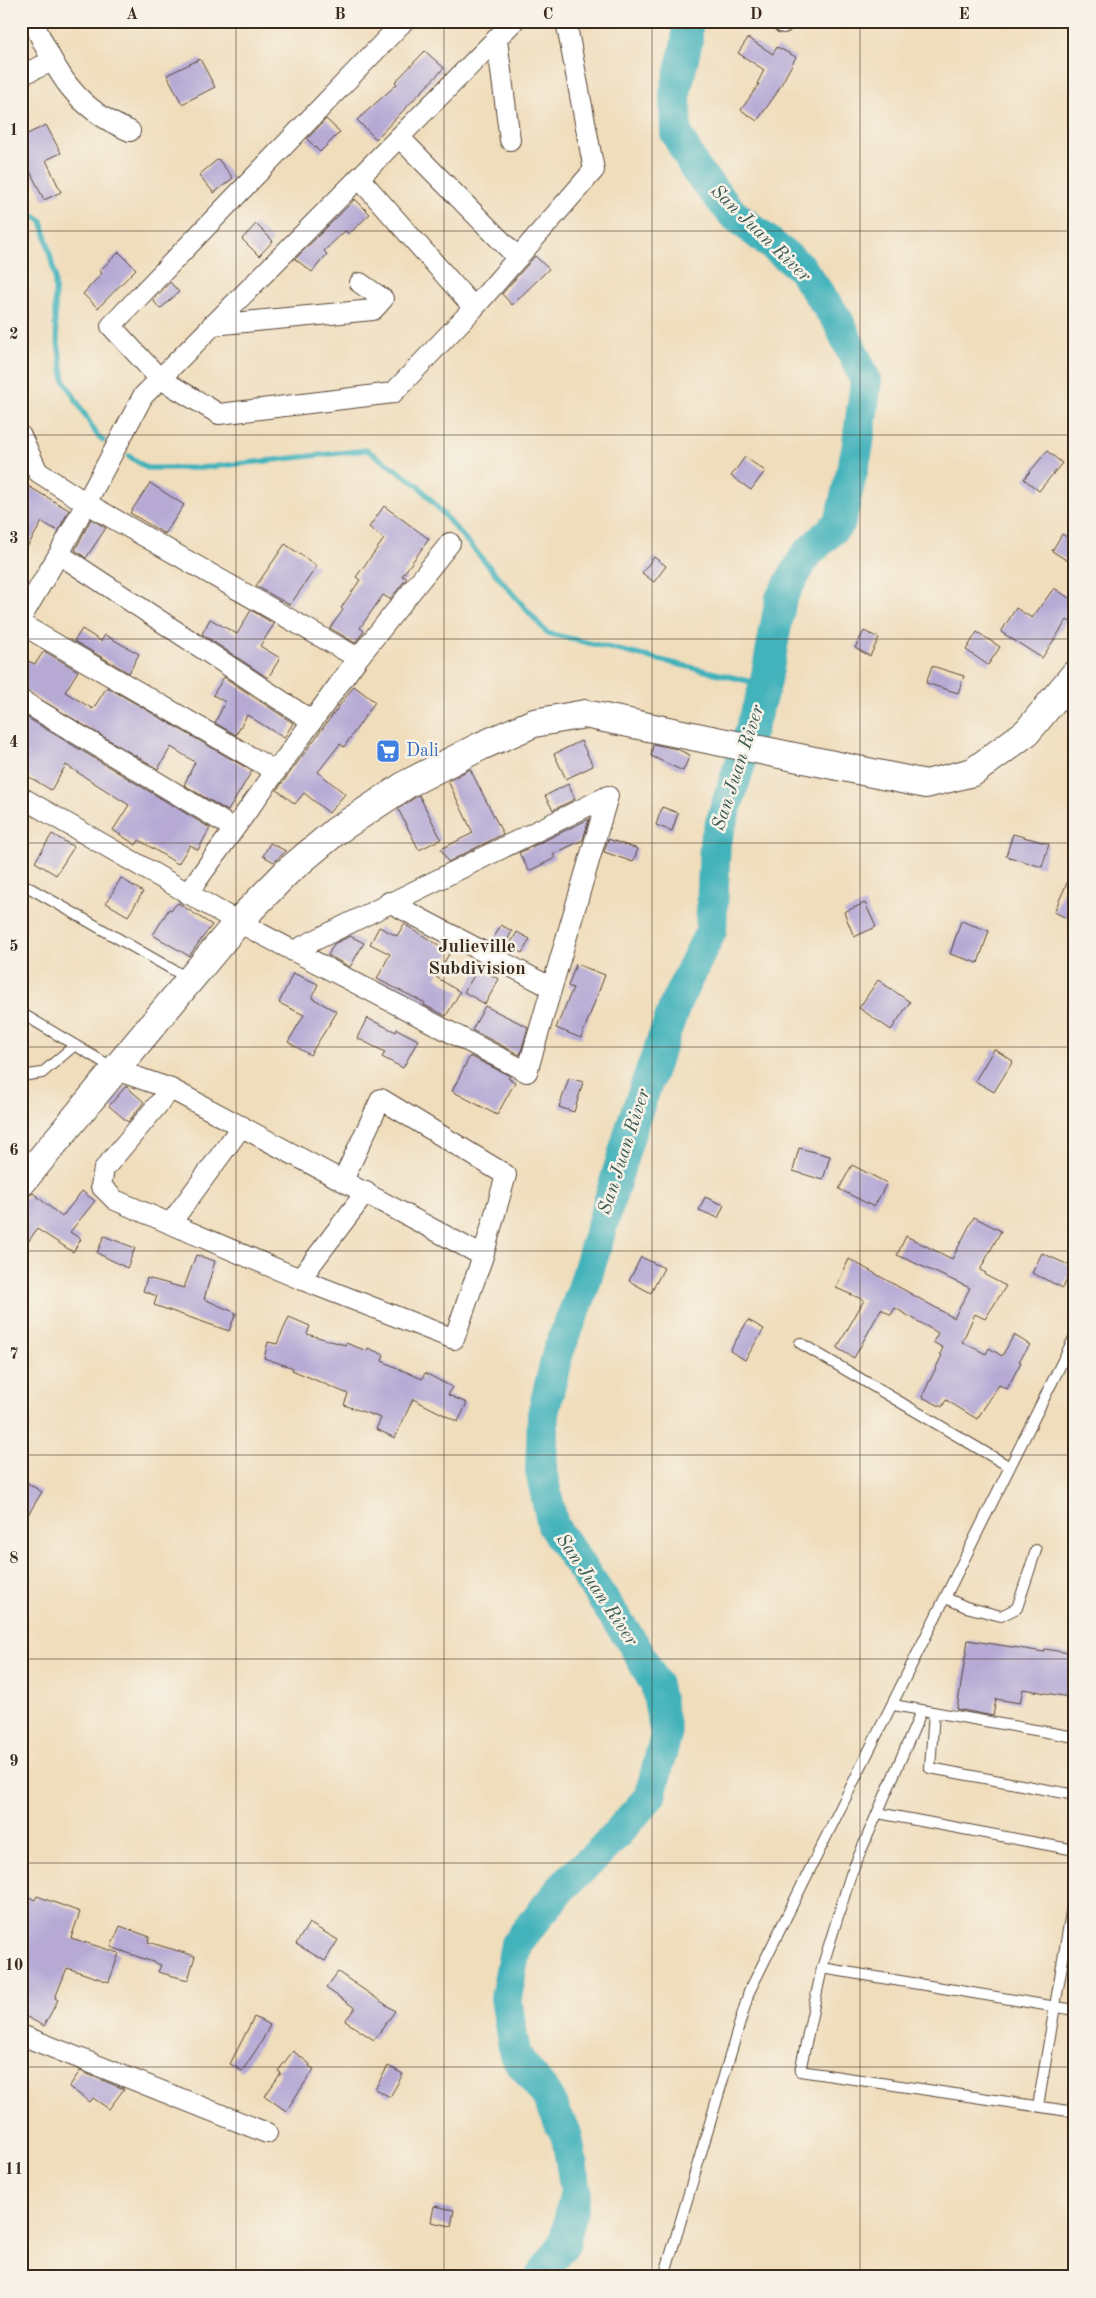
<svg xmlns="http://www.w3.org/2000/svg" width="1096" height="2298" font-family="'Old Standard TT',serif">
<rect width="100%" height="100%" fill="#f7f3e8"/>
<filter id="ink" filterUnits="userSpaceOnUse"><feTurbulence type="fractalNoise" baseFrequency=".02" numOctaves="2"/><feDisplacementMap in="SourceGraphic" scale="10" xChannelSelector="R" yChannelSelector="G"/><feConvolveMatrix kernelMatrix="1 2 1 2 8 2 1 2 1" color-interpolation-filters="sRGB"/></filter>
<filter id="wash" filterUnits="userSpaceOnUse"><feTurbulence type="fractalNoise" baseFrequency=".0096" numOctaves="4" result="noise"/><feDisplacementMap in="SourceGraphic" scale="20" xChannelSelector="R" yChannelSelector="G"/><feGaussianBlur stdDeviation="1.12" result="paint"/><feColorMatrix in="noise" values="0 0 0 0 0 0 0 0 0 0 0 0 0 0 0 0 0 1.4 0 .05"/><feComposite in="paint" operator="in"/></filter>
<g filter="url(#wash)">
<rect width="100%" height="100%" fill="#f0ddbc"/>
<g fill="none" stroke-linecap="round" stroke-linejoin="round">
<path stroke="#42b2bb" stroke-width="5.5" d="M21 208 42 221 55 276V324L64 380 97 435 103 440
M129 456 147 468H200L367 450 418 485 547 633 765 685"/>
<path stroke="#42b2bb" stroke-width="32" d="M540 2277 564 2244 576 2191 567 2137 545 2093 515 2055 506 1998 516 1944 563 1886 606 1846 650 1796 666 1735 656 1685 634 1645 553 1526 541 1471 543 1414 558 1352 582 1292 634 1119 677 1000 711 931 715 842 765 685 781 598 806 555 840 522 857 450 866 381 838 321 800 267 733 214 696 170 676 133 675 93 687 41V21"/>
</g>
<g id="blocks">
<path fill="#b6aad5" d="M748 38 773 54 777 47 796 57 776 94 757 121 741 110 759 84H757L764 70 738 53Z
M425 51 444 68 376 139 357 120 397 84 395 82Z
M200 59 215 87 182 104 167 75Z
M326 119 340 132 320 152 307 139Z
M46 125 61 153 46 160 61 192 44 200 29 169 26 170 21 160V137Z
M218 159 233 178 214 193 199 175Z
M355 199 370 214 349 234 345 231 324 251 327 254 312 272 295 259Z
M256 224 273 241 259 256 242 239Z
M119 252 136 269 98 308 83 294 102 273 99 271Z
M535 256 549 269 512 305 502 294Z
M170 282 179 292 160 309 153 300Z
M1047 451 1062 463 1039 491 1024 479Z
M745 457 765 471 751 490 731 476Z
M21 482 69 510 58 531 42 522 21 557Z
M150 483 184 505 165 534 130 513Z
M384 506 429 539 402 576 407 578 390 599 383 595 360 628 364 631 355 643 330 628 343 610 341 608 360 580 356 577 384 539 369 527Z
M91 519 106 528 86 558 75 550Z
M1062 534 1075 542V549L1068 561 1052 551Z
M285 544 317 566 290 605 256 586Z
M654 557 666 566 654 582 642 573Z
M1054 588 1075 602V625L1067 620 1042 658 1001 632 1016 608 1032 618Z
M251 610 274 624 260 646 280 658 268 678 202 634 210 619 237 634Z
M82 629 101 641 105 635 139 654 129 673 74 641Z
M864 631 879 638 870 656 855 648Z
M977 632 1000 647 988 665 966 650Z
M44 651 78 671 65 692 93 709 107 687 252 771 228 811 184 785 195 762 171 747 158 769 21 688V658L35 664Z
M932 666 964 676 958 693 926 683Z
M224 677 293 723 284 738 247 715 236 735 215 723 225 702 213 695Z
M354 686 375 702 344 747 340 744 318 772 345 794 329 813 304 793 295 804 277 790Z
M21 714 210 828 198 850 190 845 178 864 139 840 136 845 113 830 129 805 66 765 51 790 21 772Z
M581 741 593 766 566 779 554 754Z
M653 744 677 749 690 755 683 771 651 756Z
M470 769 503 834 448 862 441 849 473 833 448 781Z
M568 784 575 799 553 810 545 796Z
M419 795 441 839 419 850 398 809Z
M662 807 678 813 672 831 656 825Z
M589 819 583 840 553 854 555 858 529 871 519 853Z
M52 834 74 847 56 875 35 862Z
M1013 834 1049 844 1042 867 1006 856Z
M608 839 638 849 633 862 604 852Z
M270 843 286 851 274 862 263 856Z
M1075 865V922L1054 912Z
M121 878 143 892 128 916 106 903Z
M178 903 212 925 189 956 153 935 169 909 171 910Z
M865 903 876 927 854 937 844 912Z
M961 921 989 931 978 963 950 954Z
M404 924 450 952 436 977 460 992 446 1016 424 1005 425 1003 377 979 390 954 370 944 379 927 397 936Z
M501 925 512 931 503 949 491 943Z
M517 932 530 939 522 953 509 946Z
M350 936 364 943 350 967 328 955 334 944Z
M481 964 493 970 491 975 499 979 485 1004 464 992Z
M576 964 605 975 581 1038 556 1028 573 988 568 986Z
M293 973 318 984 312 998 337 1012 310 1055 288 1042 304 1015 279 1003Z
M878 980 910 1002 891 1030 859 1008Z
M485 1006 528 1027 520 1055 472 1030Z
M367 1018 396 1032 397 1029 418 1040 403 1068 382 1057 385 1052 357 1038Z
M994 1049 1013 1061 994 1092 975 1081Z
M470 1056 510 1076 508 1078 515 1082 497 1115 452 1091Z
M569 1078 583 1082 574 1112 559 1107Z
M126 1086 144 1102 128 1122 109 1106Z
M799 1148 830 1156 823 1180 793 1171Z
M852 1165 887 1183 874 1207 839 1189Z
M82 1191 95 1201 70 1232 81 1239 73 1252 37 1229 21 1252V1203L26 1198 33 1193 62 1217Z
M705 1197 724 1205 718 1218 699 1210Z
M974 1217 1001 1231 980 1270 986 1273 985 1275 1006 1286 985 1319 975 1314 962 1342 986 1354 989 1348 1002 1356 1014 1335 1030 1345 1019 1361 1021 1362 1007 1389 999 1385 977 1419 946 1400 942 1407 922 1397 942 1355 940 1354 943 1348 933 1342 938 1333 895 1308 891 1315 881 1309 854 1358 837 1348 864 1300 836 1288 849 1259 954 1318 970 1288 897 1255 906 1236 952 1259Z
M104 1236 135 1248 127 1268 97 1253Z
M1042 1253 1073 1267 1063 1288 1032 1273Z
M196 1255 215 1261 204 1299 236 1313 229 1331 154 1305 157 1296 143 1291 147 1278 184 1288Z
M641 1257 664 1268 651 1293 629 1281Z
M289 1317 310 1326 307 1334 345 1345 346 1343 367 1351 368 1348 384 1355 382 1361 422 1379 425 1373 452 1387 448 1395 467 1403 458 1422 413 1399 395 1438 376 1429 381 1418 344 1405 348 1394 292 1370 293 1368 264 1358 268 1342 277 1344Z
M748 1320 764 1329 745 1360 730 1351Z
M21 1479 42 1492 21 1526Z
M968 1640 1044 1652 1045 1649 1075 1654V1698L1023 1689 1020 1703 996 1699 993 1716 957 1709Z
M21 1893 35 1900 37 1896 80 1912 71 1938 119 1953 109 1982 67 1968 55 1998 58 2000 44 2026 21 2014Z
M309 1923 338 1940 325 1961 296 1944Z
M120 1926 150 1937 148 1942 195 1956 188 1980 158 1972 161 1965 111 1947Z
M338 1972 395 2011 374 2040 345 2021 355 2008 326 1988Z
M254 2017 270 2025 262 2041 242 2071 230 2064Z
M293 2051 310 2064 309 2066 314 2069 286 2111 265 2096 281 2073 278 2071Z
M388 2066 403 2074 390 2097 375 2089Z
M80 2071 124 2089 109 2109 93 2098 90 2102 69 2087Z
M434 2206 454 2210 451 2226 431 2222Z"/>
</g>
</g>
<g filter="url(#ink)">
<use href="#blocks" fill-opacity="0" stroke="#564536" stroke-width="1"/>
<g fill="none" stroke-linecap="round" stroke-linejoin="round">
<g stroke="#564536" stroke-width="12">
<path id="lane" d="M21 883 189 979
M21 1013 115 1069
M21 1076 42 1073 75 1045
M800 1343 1010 1467
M946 1598 966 1607 1001 1616 1017 1608 1036 1550
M893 1705 1075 1737
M922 1710 851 1874 822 1968 800 2071 1075 2112
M934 1712 930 1768 1075 1795
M878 1813 1075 1850
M822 1968 1075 2010
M1038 2106 1075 1889
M664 2277 749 1992 1075 1336"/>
</g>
<g stroke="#564536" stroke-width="22">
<path id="street" d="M33 21C56 73 76 109 130 131
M404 21 111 326 159 378 219 414 393 393 474 308 594 170 566 21
M783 23 785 21
M497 40 510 140
M21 75 51 62
M399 137 518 258
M359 178 474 308
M212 325 373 310 383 299 360 283
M21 436 38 472 86 503 358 658
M59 554 312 721
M21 618 59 554 143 396 514 21
M21 624 275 771
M21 700 233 828
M21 797 238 922 527 1072 608 796 293 951
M187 894 358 658 450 543
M389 902 550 987
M116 1070 171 1089 483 1256
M171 1089 104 1169 101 1186 115 1200 300 1279 454 1339 483 1256 506 1175 381 1099 343 1180
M170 1224 242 1126
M300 1279 366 1192
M21 2035 267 2133"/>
</g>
<g stroke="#564536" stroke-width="30">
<path id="secondary" d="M21 1183 238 922 287 872 336 831 407 784 481 746 534 723 585 714 926 784 973 772 1027 732 1075 674"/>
</g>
<use href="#lane" stroke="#fff" stroke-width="10"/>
<use href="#street" stroke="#fff" stroke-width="20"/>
<use href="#secondary" stroke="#fff" stroke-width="28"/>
</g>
</g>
<path fill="none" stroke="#3b2a1e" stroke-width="1" stroke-opacity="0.55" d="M236 21V2277M444 21V2277M652 21V2277M860 21V2277M21 231H1075M21 435H1075M21 639H1075M21 843H1075M21 1047H1075M21 1251H1075M21 1455H1075M21 1659H1075M21 1863H1075M21 2067H1075"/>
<defs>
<g id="supermarket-square" transform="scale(1.25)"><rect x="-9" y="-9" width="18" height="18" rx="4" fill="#3f7fe0" stroke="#f7f3e8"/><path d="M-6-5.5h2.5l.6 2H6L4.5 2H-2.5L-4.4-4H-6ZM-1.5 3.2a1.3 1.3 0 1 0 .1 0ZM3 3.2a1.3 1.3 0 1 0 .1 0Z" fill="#fff"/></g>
</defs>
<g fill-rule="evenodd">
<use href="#supermarket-square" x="388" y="751"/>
</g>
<g text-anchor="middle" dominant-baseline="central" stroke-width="5" stroke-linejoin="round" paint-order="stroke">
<g font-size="18" fill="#366cbe" stroke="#f7f3e8" text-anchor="start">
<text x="406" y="751">Dali</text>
</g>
<g font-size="19" font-style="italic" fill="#3d5a55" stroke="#f7f3e8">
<text transform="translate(760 234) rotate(44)">San Juan River</text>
<text transform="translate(739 768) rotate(-72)">San Juan River</text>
<text transform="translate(625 1152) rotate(-72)">San Juan River</text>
<text transform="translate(596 1590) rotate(56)">San Juan River</text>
</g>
<g font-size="19" font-weight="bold" fill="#3b2a1e" stroke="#f7f3e8">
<text x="477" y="947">Julieville<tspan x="477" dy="22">Subdivision</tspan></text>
</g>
</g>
<rect width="1096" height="2298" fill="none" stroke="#f7f3e8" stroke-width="55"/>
<rect x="28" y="28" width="1040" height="2242" fill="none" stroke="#3b2a1e" stroke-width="2"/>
<g font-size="16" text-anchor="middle" font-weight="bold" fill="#3b2a1e">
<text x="132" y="19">A</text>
<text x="340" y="19">B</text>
<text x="548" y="19">C</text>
<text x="756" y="19">D</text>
<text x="964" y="19">E</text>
<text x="14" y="135">1</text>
<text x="14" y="339">2</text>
<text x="14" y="543">3</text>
<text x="14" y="747">4</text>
<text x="14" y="951">5</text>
<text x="14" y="1155">6</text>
<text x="14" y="1359">7</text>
<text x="14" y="1563">8</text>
<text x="14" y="1766">9</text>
<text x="14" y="1970">10</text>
<text x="14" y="2174">11</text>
</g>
</svg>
